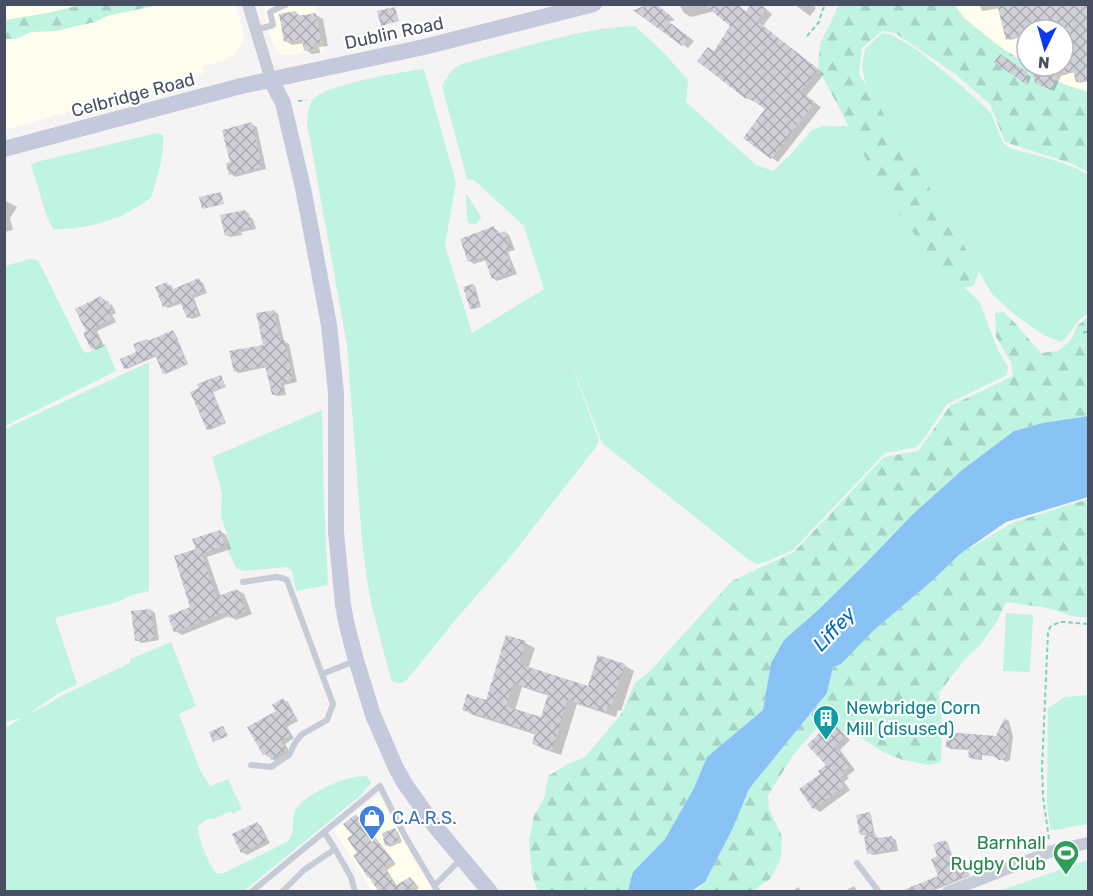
<svg xmlns="http://www.w3.org/2000/svg" width="1093" height="896" font-family="Rubik,sans-serif">
<defs>
<pattern id="forest-firs" width="22" height="20" patternUnits="userSpaceOnUse" patternTransform="scale(1.5)"><rect width="22" height="20" fill="#bff4e1"/><path d="M5 1l3.5 6h-7zM16 11l3.5 6h-7z" fill="#a6d3c4"/></pattern>
<pattern id="building-cross-hatch" width="8" height="8" patternUnits="userSpaceOnUse" patternTransform="scale(1.5)"><rect width="8" height="8" fill="#cfd0d8"/><path d="M0 0l8 8M0 8l8-8" fill="none" stroke="#aaabb3"/></pattern>
</defs>
<rect width="100%" height="100%" fill="#f5f3f3"/>
<path fill="#fefdee" d="M5 5H236L244 37 242 44 233 55 224 61 202 66 204 73 5 130Z
M264 5H315L324 50 290 55H283L279 53 275 48 267 29Z
M955 5H1088V92L1063 84 1030 66H1063V30H1027V64L999 46 964 18Z
M379 795 409 850 432 888 424 891H372L335 832 336 828Z"/>
<path fill="#bff4e1" d="M635 26 663 52 688 80 686 102 756 165 773 171 790 155 811 131 822 126H850L930 255 979 301 998 350 1008 367 1007 375 947 404 925 437 917 447 885 453 793 550 768 561 757 564 749 560 602 443 567 352 599 440 596 447 511 556 457 618 406 681C400 684 397 684 391 680L371 603 366 573 362 541 347 345 307 123C308 116 308 107 312 101 323 84 402 72 424 69L456 183 445 245 472 333 544 289 524 226 474 180 467 179 442 86C452 69 452 67 472 61 525 47 580 28 635 26Z
M884 33 892 35 916 49 963 87 991 113 1003 143 1010 148 1050 159 1076 168 1088 175V314C1075 319 1072 335 1061 342L1044 335 1015 315 992 294 948 218 866 86 862 66 865 49 880 35Z
M157 133 163 135C165 155 157 178 151 198 142 204 133 210 123 215 102 224 76 230 53 229L47 217 31 165 36 162Z
M466 193 481 217 478 223 473 224 468 223 467 219Z
M30 259 38 260 83 351 87 353 105 344 116 371 5 426V266Z
M149 362V591L132 595 117 602 55 618 77 684 57 694 29 714 45 706 59 697 130 663V659L171 642 196 706 179 714 200 770 210 786 228 779 242 809 233 814 231 811 214 819H207L198 826C197 836 210 869 218 874L224 873 287 842C296 833 291 822 295 811 300 798 334 782 347 779 353 777 360 776 366 776L370 780 371 783 360 796 244 891H5V728L22 718 5 722V429Z
M322 410 324 498 328 585 296 591 292 571 287 567 244 571 236 568 229 553 228 546V538L221 516 222 493 212 457Z
M1006 613 1033 615 1030 672 1003 671Z
M1088 695V824L1055 830H1051L1049 822 1047 802 1048 708 1065 697Z
M1088 860V891H999Z"/>
<path fill="url(#forest-firs)" d="M85 4 159 5 107 16 95 22 56 31 31 32 16 39H5V20L47 13Z
M839 5H955L964 18 999 46 1027 64V66H1030L1063 84 1088 92V172L1073 164 1005 142 990 104 954 73 895 33 882 31 862 48 859 74 948 218 979 272 973 286 963 288 930 255 885 195 818 68 820 44Z
M1004 312 1014 322 1041 353 1058 351 1072 339 1077 326 1088 317V416L1043 423 1014 431 962 470 912 515 864 565 816 612 784 640 771 663 763 710 707 757 694 788 665 839 633 872 628 891H538L532 875 529 842 534 816 545 796 548 776 568 764 585 757 622 713 635 683 650 671 732 581 794 552 884 457 918 451 950 406 1013 376 1011 362 996 337 995 313Z
M1088 499V618L1072 616 1048 608 1006 602 997 621 981 644 964 660 939 693 942 726 941 762 929 765 903 760 881 751 860 737 820 724 793 755 768 796 769 809 782 836 781 858 771 878 753 891 694 892 705 882 732 830 749 789 827 693 833 667 841 664 873 631 933 580 960 554 1014 522Z"/>
<path fill="#89c3f5" d="M1088 416V497L1006 522 960 554 933 580 873 631 841 664 833 667 827 693 749 789 732 830 705 882 692 891H628L633 872 665 839 694 788 707 757 763 710 771 663 784 640 816 612 864 565 912 515 962 470 1014 431 1043 423Z"/>
<path fill="#0003" fill-rule="evenodd" d="M679 4H736L747 13 762 6 772 14 763 26 824 74 806 96 821 107 778 162 772 158 767 109 755 100 754 102 747 98 715 52 732 26 715 11 691 17 684 13Z
M794 4H812L816 8 810 16Z
M980 4H1088V81L1080 83 1077 81 1075 72 1061 76 1054 91 1037 82 1033 66H1063V30H1027V43L1025 36 1010 40 1007 39 999 8 984 11 981 10Z
M660 8 675 20 668 22 694 41 688 48 636 10Z
M296 13 303 17 316 15 323 19 328 46 319 47 320 53 312 54 305 50 304 43 292 45 285 41Z
M1002 56 1031 77 1028 84 1027 83Z
M252 124 257 127 266 169 235 177 231 174 232 163Z
M4 200 17 207 10 218 13 230 4 232Z
M245 211 249 214 250 217 253 219 256 229 241 232 242 235 230 237 226 235Z
M494 228 498 231 499 234 505 232 509 235 515 250 508 252 517 274 497 281 493 278 486 260 474 264 470 261Z
M199 280 203 283 207 293 194 298 201 316 192 319 188 317 182 303 169 308 164 306 167 284 172 286 173 290Z
M473 285 475 286 481 307 473 309 471 308Z
M101 298 105 300 107 303 112 305 116 313 112 315 116 322 97 331 104 346 96 350 92 348 88 332Z
M274 311 278 314 284 341 289 344 297 382 284 385 286 395 277 396 273 394 267 367 239 373 235 371 265 346Z
M173 332 175 333 188 364 166 374 164 373 157 356 127 369 125 368 149 342Z
M221 376 226 387 213 392 226 423 210 430 208 429 192 392Z
M220 531 226 535 231 549 207 557 221 597 237 590 244 594 252 614 236 620 229 616 182 635 175 631 192 608 197 550Z
M151 610 155 613 159 640 141 643 137 640Z
M525 643 535 648 528 669 589 688 624 665 634 671 621 711 618 710 616 717 577 704 561 755 543 749 534 744 537 735 473 715 463 709 487 702ZM522 687 549 696 542 719 515 710Z
M283 700 288 702 298 721 287 727 294 738 285 744 290 752 277 762 272 759 270 756 269 757 264 754 249 728 278 712Z
M1006 719 1009 721 1013 737 1010 760 1006 762 999 757 982 755V760L973 759 969 757 970 750 951 749 947 747 997 738Z
M831 724 837 727 850 740 840 750 855 770 847 776 849 778 844 782 850 790 820 812 814 808 822 774 828 765Z
M870 814 871 815 875 836 881 839 891 837 896 840 898 851 873 855 869 853 866 835H861Z
M356 816 360 818 396 864 387 870 397 886 410 878 414 881 419 888 413 892H380L359 854 354 835Z
M257 823 261 826 270 843 247 855 242 852Z
M395 830 398 832 402 842 390 847 386 845Z
M945 841 947 842 958 870 965 867 970 876 930 892H910L909 889 940 877 939 857Z
M854 886 858 892H846L845 891Z
M798 887 802 892H792Z"/>
<path fill="url(#building-cross-hatch)" fill-rule="evenodd" d="M650 4H656L672 17 665 19 689 37 682 46 633 10Z
M703 4H737L746 12 751 4H760L766 9 757 21 818 69 800 92 815 102 771 159 743 138 765 109 748 97 746 99 697 61 708 47 714 51 730 26Z
M997 4H1089V79L1076 82 1073 71 1063 73V30H1027V34L1006 40Z
M395 7 399 21 381 26 377 11Z
M296 11 297 16 316 13 321 42 313 44 314 49 304 51 302 39 284 42 279 14Z
M1000 54 1027 72V85L994 62Z
M1031 66H1062L1051 90 1035 83Z
M252 122 262 167 229 175 226 163 230 162 222 130Z
M221 192 224 204 202 209 199 197Z
M245 210 246 216 249 215 252 227 237 230 238 233 225 236 220 215Z
M494 226 496 234 505 231 511 248 505 250 513 272 492 279 484 257 468 262 460 239Z
M199 278 204 290 191 296 198 314 187 318 179 300 163 307 155 287 167 282 171 290Z
M473 284 480 306 470 309 463 287Z
M101 296 104 303 108 301 113 311 109 313 112 319 93 328 101 344 91 349 83 333 86 331 75 309Z
M274 310 280 341 285 340 293 380 281 383 283 393 272 395 265 365 234 372 229 351 263 345 256 313Z
M173 330 187 364 163 374 155 355 124 369 120 359 136 352 133 344 147 339 148 341Z
M221 375 225 386 212 391 225 422 207 430 190 392 199 388 197 384Z
M220 530 225 545 202 554 216 597 237 589 246 611 229 618 226 612 174 632 168 616 190 607 174 556 196 549 192 539Z
M151 609 155 639 135 641 131 611Z
M506 635 526 641 519 664 588 686 598 655 625 664 611 707 608 706 606 712 567 700 552 751 532 744 535 733 462 710 467 694 486 700ZM513 683 548 694 541 717 506 706Z
M283 698 295 718 284 724 290 736 281 741 286 749 285 751 271 760 267 753 263 755 247 727 276 711 272 705Z
M1005 717 1009 734 1007 756 1004 760H999L994 756 979 754 978 758 968 757 969 749 946 747 947 732 996 736Z
M831 722 845 736 835 746 850 766 842 772 844 775 839 778 845 786 813 809 799 789 820 774 818 771 826 765 807 745Z
M223 726 228 736 213 742 209 732Z
M870 812 873 833 860 835 856 815Z
M356 814 393 861 384 867 395 886 410 877 415 886 405 891H378L369 877 368 878 353 855 357 853 347 838 352 835 343 824Z
M257 822 266 841 241 853 232 834Z
M395 828 399 840 385 846 382 833Z
M876 834 877 838 892 836 894 849 867 854 864 836Z
M945 840 957 869 965 866 969 875 928 891H901L938 876 931 859 937 856 933 844Z"/>
<g fill="none" stroke-linecap="round" stroke-linejoin="round">
<path stroke="#73d6bf" stroke-width="2" stroke-dasharray="4.5 3" stroke-linecap="butt" d="M807 36 819 22 822 11 826 4
M298 101 306 100
M1083 333 1088 331
M1049 839 1043 797 1042 768 1048 633 1050 627 1059 622H1064L1088 624"/>
<path stroke="#c6cbd8" stroke-width="6" d="M256 30 273 25 270 12 287 4
M243 582 276 577 282 578 287 580 333 704 327 720 301 735 295 743 289 755 271 767 251 765
M322 674 355 661
M324 832 335 849
M857 863 879 892
M435 885 460 860
M251 892 380 786 405 836 438 892
M282 892 304 870 335 849 351 877 355 892"/>
<path stroke="#c6cbd8" stroke-width="12" d="M248 4 271 80
M948 892 1052 851 1088 843"/>
<path stroke="#c4cadc" stroke-width="16" d="M271 80 283 103 303 188 329 325 336 393V532L343 605 347 626 356 660 373 715 396 768 405 784 434 825 490 892
M4 149 241 86 424 47 594 4"/>
</g>
<defs>
<g id="building-pin" transform="scale(1.35)"><path d="M0 17L-7.5 6A9.5 9.5 0 1 1 7.5 6Z" fill="#0f9aa8" stroke="#fff"/><path d="M-4-6H4V6H1V3H-1V6H-4ZM-2.5-4.3h1.7v1.8h-1.7ZM.8-4.3h1.7v1.8H.8ZM-2.5-1h1.7V.8h-1.7ZM.8-1h1.7V.8H.8Z" fill="#fff"/></g>
<g id="shop-pin" transform="scale(1.35)"><path d="M0 17L-7.5 6A9.5 9.5 0 1 1 7.5 6Z" fill="#3f7fe0" stroke="#fff"/><path d="M-5-2.5h2.3a2.7 3.5 0 0 1 5.4 0H5L5.5 6h-11ZM-1.5-2.5h3a1.5 2.3 0 0 0-3 0Z" fill="#fff"/></g>
<g id="stadium-pin" transform="scale(1.35)"><path d="M0 17L-7.5 6A9.5 9.5 0 1 1 7.5 6Z" fill="#2e9e5b" stroke="#fff"/><path d="M0-5a6.5 5 0 1 0 0 10a6.5 5 0 1 0 0-10ZM-3.5-1.8h7v3.6h-7Z" fill="#fff"/></g>
</defs>
<g fill-rule="evenodd">
<use href="#building-pin" x="826" y="718"/>
<use href="#shop-pin" x="372" y="818"/>
<use href="#stadium-pin" x="1066" y="853"/>
</g>
<g text-anchor="middle" dominant-baseline="central" stroke-width="4.5" stroke-linejoin="round" paint-order="stroke">
<g font-size="18" fill="#484f63" stroke="#fff">
<text transform="translate(394 33) rotate(-12)">Dublin Road</text>
<text transform="translate(133 95) rotate(-15)">Celbridge Road</text>
</g>
<g font-size="18" fill="#0d838f" stroke="#fff" text-anchor="start">
<text x="846" y="708">Newbridge Corn<tspan x="846" dy="21">Mill (disused)</tspan></text>
</g>
<g font-size="18" fill="#366cbe" stroke="#fff" text-anchor="start">
<text x="392" y="818">C.A.R.S.</text>
</g>
<g font-size="18" fill="#27864d" stroke="#fff" text-anchor="end">
<text x="1046" y="843">Barnhall<tspan x="1046" dy="21">Rugby Club</tspan></text>
</g>
<g font-size="20" font-style="italic" fill="#0066be" stroke="#fff">
<text transform="translate(834 629) rotate(-47)">Liffey</text>
</g>
</g>
<rect width="1093" height="896" fill="none" stroke="#484f63" stroke-width="12"/>
<g transform="translate(1045 48) rotate(185)"><circle r="28" fill="#ffffff" stroke="#b6b9c1" stroke-width="1.5"/>
<path d="M0-4.5L10 22L0 15L-10 22Z" fill="#0a36f7"/>
<text y="-9" font-size="16" font-weight="bold" text-anchor="middle" fill="#484f63">N</text>
</g>
</svg>
